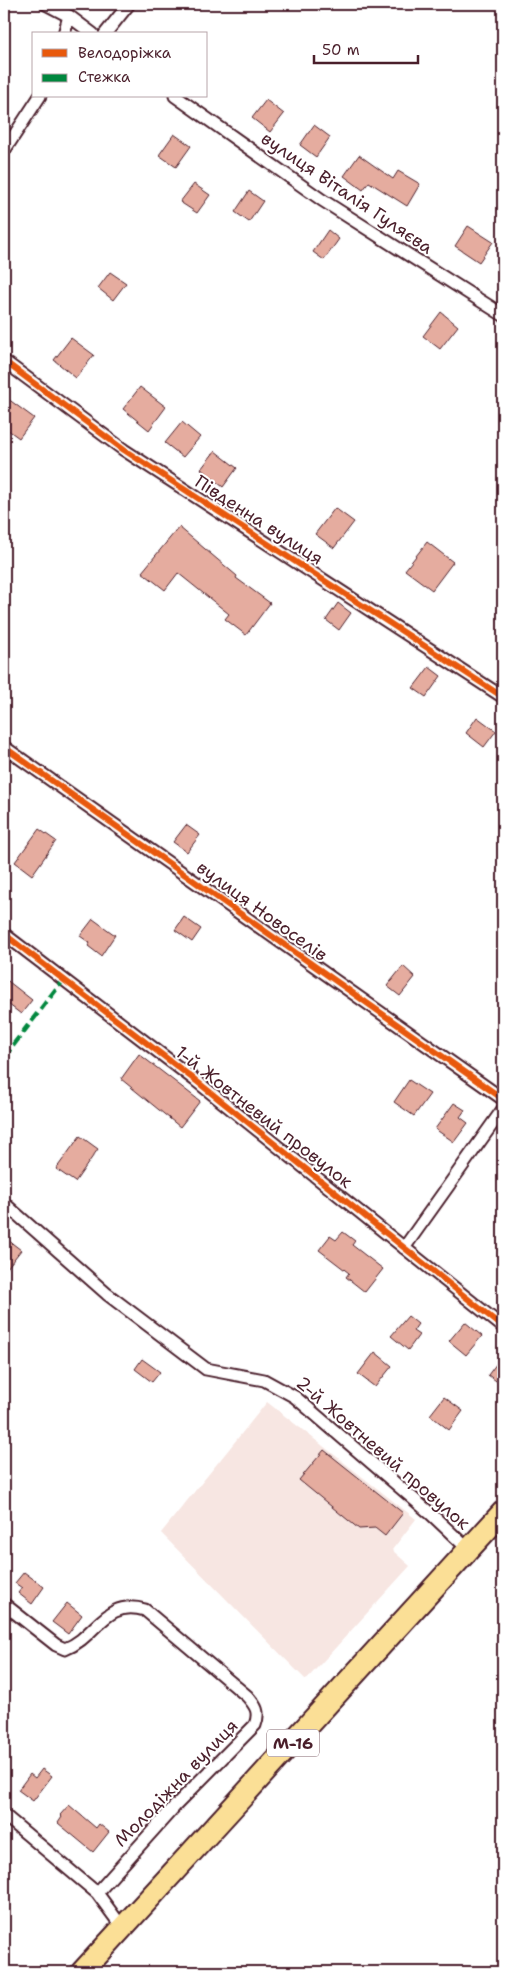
<svg xmlns="http://www.w3.org/2000/svg" width="507" height="1976" font-family="'Shantell Sans',sans-serif">
<rect width="100%" height="100%" fill="#fff"/>
<filter id="ink" filterUnits="userSpaceOnUse"><feTurbulence type="fractalNoise" baseFrequency=".02" numOctaves="2"/><feDisplacementMap in="SourceGraphic" scale="10" xChannelSelector="R" yChannelSelector="G"/><feConvolveMatrix kernelMatrix="1 2 1 2 8 2 1 2 1" color-interpolation-filters="sRGB"/></filter>
<g filter="url(#ink)">
<path fill="#f7e6e2" d="M267 1402 416 1519 392 1550 410 1566 306 1680 161 1533Z"/>
<path fill="#e5ac9f" stroke="#4a1f2b" d="M266 100 284 114 270 132 252 118Z
M314 125 330 137 316 157 300 145Z
M174 134 191 146 176 167 159 155Z
M359 155 393 179 398 171 420 184 407 206 369 182 363 190 344 176Z
M194 184 210 195 197 213 180 202Z
M249 191 263 201 249 222 235 212Z
M468 226 493 242 479 262 455 246Z
M328 230 339 239 324 260 313 252Z
M110 272 126 283 113 300 98 288Z
M441 312 458 326 440 349 423 336Z
M71 338 94 355 76 378 54 360Z
M140 387 166 407 149 430 123 409Z
M4 396 34 418 19 438 4 427Z
M182 422 200 437 183 457 165 443Z
M215 451 237 468 223 487 201 469Z
M335 508 354 522 334 548 315 534Z
M179 527 237 576 236 578 270 603 246 635 225 619 229 614 178 573 165 590 142 572Z
M427 542 453 562 432 590 405 570Z
M338 603 351 613 339 630 326 620Z
M429 667 441 676 426 697 413 688Z
M477 717 496 731 484 747 466 733Z
M186 825 200 835 187 852 173 842Z
M39 829 56 841 32 875 15 862Z
M184 917 201 929 192 942 175 930Z
M93 919 115 935 101 956 88 946 90 943 80 936Z
M403 966 415 977 400 996 387 986Z
M4 978 32 1000 21 1014 4 1001Z
M139 1054 200 1101 180 1127 121 1079Z
M409 1080 430 1094 414 1116 394 1102Z
M454 1103 465 1110 460 1117 468 1123 454 1142 435 1129Z
M80 1136 98 1149 75 1182 56 1169Z
M343 1232 355 1241 352 1245 383 1269 365 1292 346 1277 349 1273 319 1250 330 1236 336 1240Z
M4 1237 21 1250 4 1272Z
M408 1316 418 1324 413 1331 419 1335 408 1350 391 1336Z
M465 1322 482 1336 466 1355 449 1341Z
M375 1352 392 1366 375 1387 358 1374Z
M503 1355V1386L488 1375Z
M142 1359 160 1372 152 1382 135 1369Z
M444 1397 463 1411 449 1430 430 1415Z
M324 1450 403 1513 385 1536 375 1528 359 1529 299 1480Z
M24 1572 44 1587 32 1604 18 1593 22 1588 15 1583Z
M67 1603 82 1615 68 1634 52 1622Z
M42 1769 52 1776 33 1801 18 1790 30 1774 35 1778Z
M69 1805 96 1828 99 1824 109 1832 93 1852 58 1823 62 1817 60 1815Z"/>
<g fill="none" stroke-linecap="round" stroke-linejoin="round">
<g stroke="#4a1f2b" stroke-width="15">
<path id="street" d="M46 4 69 16 93 34
M64 34 69 16
M105 34 129 4
M175 96 322 200 503 315
M4 151 40 96
M4 361 124 450 503 697
M4 747C171 863 336 982 503 1099
M4 934 195 1080 503 1327
M4 1203 107 1294 206 1369 264 1380 295 1397 431 1514 469 1550
M404 1248 503 1109
M4 1604 56 1645 65 1649C97 1637 104 1598 145 1610L247 1696C256 1706 260 1712 255 1725L175 1806 97 1893
M4 1815 97 1893 122 1927"/>
</g>
<g stroke="#4a1f2b" stroke-width="25">
<path id="highway" d="M82 1972 503 1512"/>
</g>
<use href="#street" stroke="#fff" stroke-width="11"/>
<use href="#highway" stroke="#fbdf96" stroke-width="21"/>
<path stroke="#00873e" stroke-width="5" stroke-dasharray="10 5" stroke-linecap="butt" d="M4 1057 64 979"/>
<g stroke="#fff" stroke-width="9">
<path id="cycleway" d="M4 361 124 450 503 697
M4 747C171 863 336 982 503 1099
M4 934 195 1080 503 1327"/>
</g>
<use href="#cycleway" stroke="#e8590c" stroke-width="6"/>
</g>
</g>
<g text-anchor="middle" dominant-baseline="central" stroke-width="4" stroke-linejoin="round" paint-order="stroke">
<rect fill="#fff" stroke="#80626b" stroke-width="1" x="267" y="1729.5" width="52" height="27" rx="4"/>
<g font-size="16" font-weight="bold" fill="#4a1f2b">
<text x="293" y="1743">М-16</text>
</g>
<g font-size="18" fill="#4a1f2b" stroke="#fff">
<text transform="translate(347 193) rotate(34)">вулиця Віталія Гуляєва</text>
<text transform="translate(259 520) rotate(33)">Південна вулиця</text>
<text transform="translate(262 911) rotate(36)">вулиця Новоселів</text>
<text transform="translate(264 1117) rotate(38)">1-й Жовтневий провулок</text>
<text transform="translate(383 1453) rotate(41)">2-й Жовтневий провулок</text>
<text transform="translate(176 1783) rotate(-46)">Молодіжна вулиця</text>
</g>
</g>
<rect width="507" height="1976" fill="none" stroke="#fff" stroke-width="20"/>
<rect x="10" y="10" width="487" height="1956" fill="none" stroke="#4a1f2b" stroke-width="2" filter="url(#ink)"/>
<rect x="32" y="32" width="175" height="65" fill="#ffffff" stroke="#b7a5aa"/>
<rect x="42" y="49" width="25" height="8" fill="#e8590c" stroke="#b7a5aa"/>
<text x="78" y="58" font-size="15" fill="#4a1f2b">Велодоріжка</text>
<rect x="42" y="74" width="25" height="8" fill="#00873e" stroke="#b7a5aa"/>
<text x="78" y="82" font-size="15" fill="#4a1f2b">Стежка</text>
<path d="M314 55v8h104v-8" fill="none" stroke="#4a1f2b" stroke-width="2.5"/>
<text x="322" y="55" font-size="15" fill="#4a1f2b" stroke="#ffffff" stroke-width="4" paint-order="stroke">50 m</text>
</svg>
